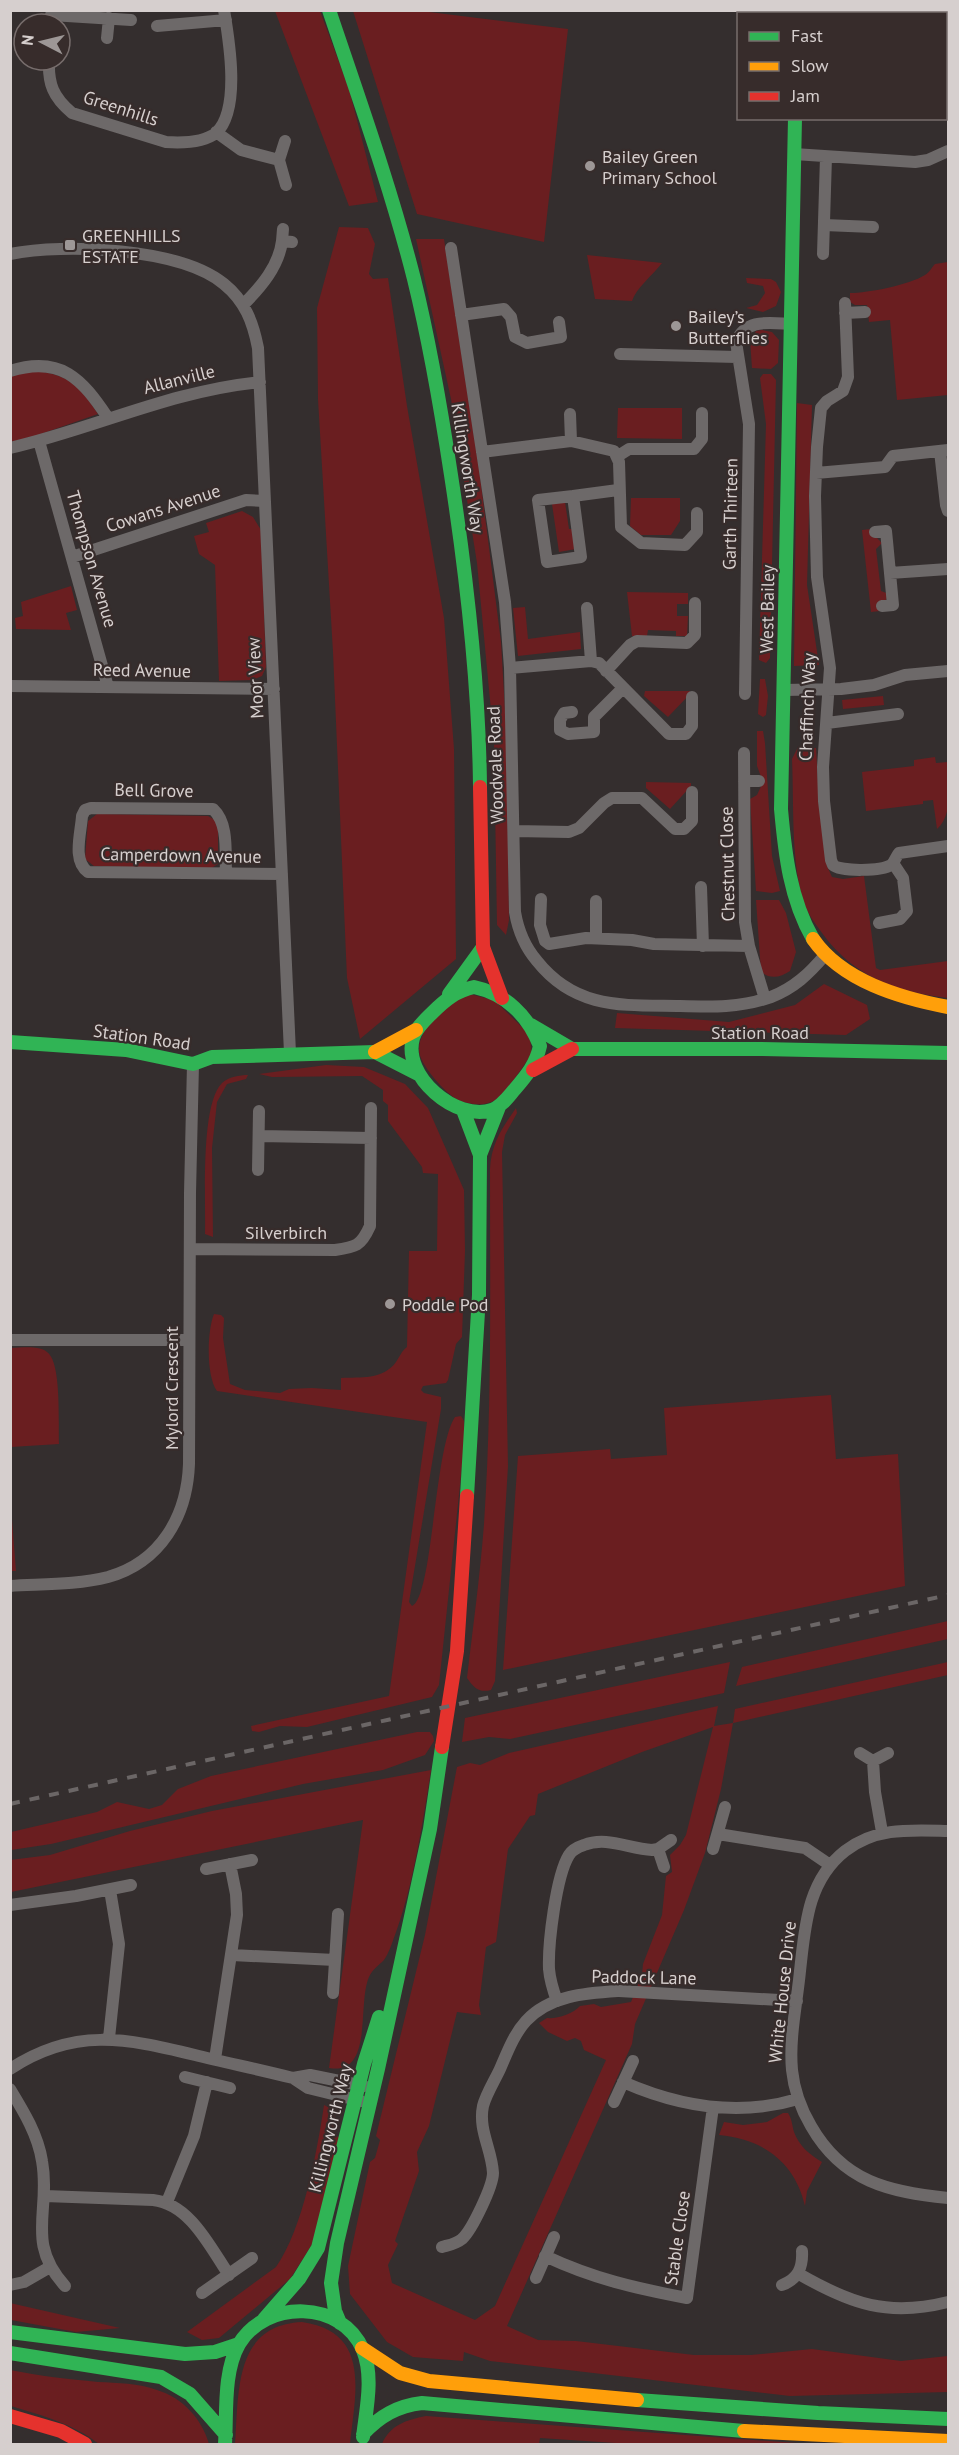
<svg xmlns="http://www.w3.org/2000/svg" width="959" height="2455" font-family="'PT Sans',sans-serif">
<rect width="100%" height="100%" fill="#342e2e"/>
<path fill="#6a1e20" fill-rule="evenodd" d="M275 11H320L349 89 378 202 349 206Z
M353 11H421L568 29 544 242 417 214Z
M339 227 368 228 375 244 369 274 373 279 388 278 407 406 444 618 454 749 456 959 360 1039 347 978 333 652 318 399 317 308Z
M416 239H444L479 469 501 642 507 745 509 920 506 935 497 925 494 742 477 563 451 399Z
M587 255 662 263C653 275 636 288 632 301L595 299Z
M948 262V395L897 400 890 320 869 322 867 305H855L850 302V293C868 293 909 285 925 275 929 273 932 267 935 264Z
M746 278 771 279 776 282 781 292 776 306 763 312 746 308 757 305 765 293 763 286 747 283Z
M762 330 772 332 779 340 778 363 771 369 752 368 750 340 756 331Z
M30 370C67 374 78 383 98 414L35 436 11 442V375Z
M763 374H771L776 380 770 658 766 663 759 660 766 424 760 378Z
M797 403 812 405 807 585 819 665 794 666Z
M618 408H682V439L617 438Z
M631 498H680V521L671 535H641L630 526Z
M565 502 569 529H573L576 549 559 552 552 504Z
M242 511 253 517 261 530 266 667 262 676 252 680 219 681 215 565 199 554 194 536 209 532 206 523Z
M871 529 872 537 877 538 882 543 876 549 881 591 889 594 880 611 871 612 862 530Z
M71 586 77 610 66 613 71 630 16 629 15 618 23 616 21 602Z
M627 592 688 593V604H677V616H688L687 636H676V631L648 630 647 636H632Z
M525 607 528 639 580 632 581 649 518 656 513 608Z
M760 679H765L768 696 766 715 763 717 758 714Z
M645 691H690V694L668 717 644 696Z
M883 696 884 705 843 709 842 700Z
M757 731H763L765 743 772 856 780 891 772 893 756 891 750 799 757 795 763 782 757 766Z
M798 747 816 748 819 798 827 866 832 877 843 879 864 876 876 968 880 970 948 961V998C896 992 854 977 822 933 814 922 805 910 802 897 791 855 794 803 792 759Z
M935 757 936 763 948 762C950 782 953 815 937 829L933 800 923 801V804L866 811 862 772 914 766V760Z
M646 782 691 783V786L670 809 646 788Z
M97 814 208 816 215 820 218 827V864L210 869 94 866 85 859 88 821Z
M756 900H779L786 913 796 952 790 971C781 977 771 980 761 972Z
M824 984 867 1005 870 1019 846 1035 615 1028 617 1013 729 1022 795 1005Z
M469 994 494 1000 525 1030 530 1038 532 1054C521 1068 511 1087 498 1098 487 1107 470 1105 458 1100 446 1094 419 1064 419 1050 418 1027 451 1002 469 994Z
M326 1065 364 1067 405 1084 428 1108 464 1190 465 1251 462 1337 456 1344 448 1380 446 1383 423 1386 421 1390 424 1393 441 1397V1409L409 1602 412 1606C433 1597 434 1448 455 1417L461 1416 464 1421V1447L439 1685 432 1697 307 1727 280 1726 259 1732 252 1731 251 1726 389 1696 427 1422 217 1391C206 1376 207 1331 214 1314L221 1315 224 1318 223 1338 230 1384 245 1390 280 1393 289 1389 312 1388 341 1390V1378C360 1377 383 1380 396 1362 400 1356 401 1352 407 1347L409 1251H437L438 1174 423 1173 422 1167 388 1121V1105L383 1101V1090L362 1076 272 1077 259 1074Z
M248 1075 246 1079 227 1084 217 1102 212 1148 213 1237 205 1234C206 1201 200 1105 222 1083 228 1077 240 1075 248 1075Z
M516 1108 517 1113 505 1135 502 1152 508 1466 495 1681 491 1690C479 1693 474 1688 467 1678 473 1627 480 1576 484 1524 492 1406 490 1288 490 1169 491 1144 502 1128 516 1108Z
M11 1348C22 1348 38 1345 47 1352 62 1362 58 1425 59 1444L11 1447Z
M831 1395 836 1459 898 1454 905 1586 503 1670 518 1456 610 1449 611 1459 667 1455 664 1408Z
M10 1494 16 1571H10Z
M948 1621V1639L736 1686 742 1667Z
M730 1662 724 1693 510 1739 489 1737 462 1742 465 1718Z
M948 1662V1675L733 1723 721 1789 705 1853 684 1910 635 2024 632 2044 507 2326 538 2340 576 2341 694 2355H751L812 2349 901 2361 948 2356V2392L790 2396 490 2361 464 2352 463 2361 413 2357 387 2342 350 2294 348 2266 370 2162 375 2158 380 2140 376 2136 425 1935 457 1767 470 1763 480 1765 509 1753 718 1706 714 1726 733 1723 735 1709ZM713 1727 686 1835 680 1845 670 1855 672 1872 666 1876 662 1915 643 1964 642 1975 631 2002 601 2007 594 2004 580 2006C573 2014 557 2019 547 2018L539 2023 548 2032 567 2041 575 2038 581 2041 584 2050 606 2060 495 2306 475 2320 392 2283 388 2265 398 2244 395 2241 419 2171 417 2152 429 2126 457 2012 481 2015 479 2005 486 1947 496 1942 508 1849 530 1816 535 1815 538 1794 642 1752Z
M417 1732H430L433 1736 434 1741 425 1755 383 1770 303 1784 51 1844 11 1850V1832L97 1812 117 1802 149 1809 162 1805 178 1789 211 1776Z
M431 1770C423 1821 413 1887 395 1935 392 1943 389 1953 384 1960 379 1965 372 1970 369 1977 357 2004 374 2076 329 2068L363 1820 11 1892 10 1860 50 1855 130 1831 212 1811Z
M324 2105 328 2107 336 2118 334 2135 341 2138 318 2235 290 2279 219 2338 202 2340 187 2332 276 2267C303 2229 317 2152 324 2105Z
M783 2113H788C792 2119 792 2125 794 2132 799 2146 810 2155 822 2162L807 2191 805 2206C795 2162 763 2139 719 2135L724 2122 743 2125 767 2122Z
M10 2303 120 2328 76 2332 11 2320Z
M302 2322C372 2332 355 2394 350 2444H235C239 2394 233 2325 302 2322Z
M10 2370C40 2376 68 2379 98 2382 117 2383 139 2383 157 2390 183 2398 202 2419 209 2444H99C74 2424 41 2415 11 2406Z
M426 2416 810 2444H631L540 2438 539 2444H544H382C390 2425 406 2420 426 2416Z"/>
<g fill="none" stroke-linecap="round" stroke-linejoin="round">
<path stroke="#6d6969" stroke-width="12" d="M51 15 131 20
M157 26 226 20
M107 38 109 18
M946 49 948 50
M49 60C48 84 53 97 72 113L166 142C181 143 203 143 216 133 241 110 229 40 224 10
M216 132 241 150 279 160
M285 141 279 160 286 185
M794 154 915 162 928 160 948 151
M824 225 873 227
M283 229 282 241 292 242
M451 248 505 602 510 668 515 912C518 930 525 947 537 961 576 1010 624 1005 680 1006 711 1007 741 1008 771 997 794 988 809 974 825 955
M10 254C65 243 180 248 224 284 245 301 253 322 258 348L290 1053
M823 254 826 157
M845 303 848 377 843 391 827 401 821 408 817 447 815 496 817 577 830 668 823 767 824 801 831 860 833 865C841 872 882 871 891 865 895 862 896 856 899 853L948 846
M243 305C261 287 279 266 282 241
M845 313 865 312
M461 315 504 309 511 317 515 337 527 343 561 337 559 322
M620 354 737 357
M10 371C61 355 82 379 108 418
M570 414 571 441
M39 441 108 687
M10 448C96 428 170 391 260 382
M940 451 946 505 948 511
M482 452 571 441 614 451 619 462 621 527 641 543 685 545 697 532V513
M618 456 629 449H694L702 439V413
M816 473 885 467 893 456 948 450
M573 496 538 500 547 562 581 557 573 496 618 490
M875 532 886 531 887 541 893 605 882 606
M72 557 246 500 265 501
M890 573 948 569
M587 608 591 661
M510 668 591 661 599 663 669 734H686L692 726V697
M606 671 630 645 637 641 687 643 695 635V603
M10 686 274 689
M783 690 841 689 874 685 905 675 948 671
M745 694 749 424 736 342C746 318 769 323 791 324
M572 712 564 713 560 720V730L568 734 594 732V717L623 688
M827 723 898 714
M744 753 745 922 749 946 765 999
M744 781H759
M515 831 569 832 579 828 604 803 612 798H642L675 829H684L692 821V792
M226 873C225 852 229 824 213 809L91 808 85 810 82 816C81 833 72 861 88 872L282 874
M701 887 703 946
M541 899 540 925 545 941 549 944 586 938 632 940 654 944 749 946
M879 923 900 919 907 911 903 878 893 863
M596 938V901
M259 1136 371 1138
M258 1170 259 1111
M190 1249 335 1250C356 1247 361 1246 370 1226L371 1108
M10 1340H189
M10 1586C42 1584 77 1585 108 1577 161 1562 187 1516 189 1464L190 1193 193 1064
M860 1753 873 1761 888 1753
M873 1761 875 1792 882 1832
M948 1831C910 1830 876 1827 845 1851 807 1881 805 1927 800 1971 797 2003 789 2038 792 2070 794 2090 801 2109 811 2126 843 2182 889 2192 948 2198
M718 1834 805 1848 830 1865
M658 1849 664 1867
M713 1849 725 1807
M206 1869 252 1860
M10 1905 76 1896 131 1885
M232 1955 335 1960
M333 1993 338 1914
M557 2001C553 1990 550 1981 549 1969 548 1944 556 1876 569 1855 572 1850 578 1847 584 1845 607 1836 629 1849 652 1850L658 1849 671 1840
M109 2038 119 1944 110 1890
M215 2059 237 1915 236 1894 230 1864
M10 2069C74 2027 125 2038 195 2055 228 2063 261 2070 293 2078
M185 2077 230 2088
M623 2082C680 2107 738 2117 798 2099
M10 2089C24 2112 38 2135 42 2161 51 2211 25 2242 65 2286
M361 2101 308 2088 293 2078 310 2075 364 2086
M614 2102 633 2061
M45 2196 153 2200C190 2204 210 2247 229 2275
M167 2202 194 2136 207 2082
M442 2247C449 2245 456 2244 462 2239 472 2230 493 2186 493 2173 492 2150 478 2130 483 2106 486 2094 495 2080 500 2069 507 2053 514 2034 526 2021 550 1995 587 1993 619 1991L797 2001
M545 2256C594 2279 635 2288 687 2298L713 2107
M799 2274C851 2304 888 2317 948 2302
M536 2278 554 2237
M10 2285 24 2282 50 2267
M782 2285C798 2279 803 2268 802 2251
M202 2293 252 2258"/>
<path stroke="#30b455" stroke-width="14" d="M329 10C359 99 391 188 414 279 430 344 441 409 451 475 467 579 479 682 480 787
M795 118 781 809C785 854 790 899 813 939
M474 987C506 994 528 1016 540 1046 536 1064 527 1075 515 1089 508 1097 502 1106 492 1110 456 1122 402 1076 413 1038 416 1028 425 1020 432 1013 445 1000 456 991 474 987Z
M449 994 483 947
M531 1025 572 1049H761L948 1053
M10 1042 126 1050 193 1064 212 1057 375 1052 418 1074
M463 1110 480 1155
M467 1496 479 1295 480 1155 499 1107
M264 2319 299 2279 318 2248 364 2064 379 2017
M340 2323 335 2311 331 2283 337 2243 378 2069 430 1829 442 1747
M10 2332 185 2354 215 2352 239 2344
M10 2353 161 2377 190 2394 226 2435
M637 2400 818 2413 948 2419
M363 2434C380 2416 397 2406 422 2403L744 2431
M225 2444C227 2413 223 2372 239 2344 266 2299 342 2300 363 2350 374 2377 366 2410 363 2437"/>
<path stroke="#ff9f0a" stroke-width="14" d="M813 939C842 981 900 998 948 1007
M375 1052 416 1030
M362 2348 400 2373 429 2381 637 2400
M744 2431 948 2441"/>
<path stroke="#e5322d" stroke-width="14" d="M797 10V14
M480 787 483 947 502 998
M533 1070 572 1049
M442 1747 457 1651 467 1496
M10 2416 61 2431 85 2444"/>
<path stroke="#6b6666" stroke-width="4" stroke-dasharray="10 10" stroke-linecap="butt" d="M10 1804 948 1595"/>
</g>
<g fill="#9d9796" stroke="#372c2b" stroke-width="2">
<circle cx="590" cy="166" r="6"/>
<rect x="64" y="239" width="12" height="12" rx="3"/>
<circle cx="676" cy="326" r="6"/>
<circle cx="390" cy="1304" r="6"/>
</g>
<g text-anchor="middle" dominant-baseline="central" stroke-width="4.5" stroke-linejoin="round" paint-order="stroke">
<g font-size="18" fill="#d6cfce" stroke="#372c2b">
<text transform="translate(121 108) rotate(18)">Greenhills</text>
<text transform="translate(179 379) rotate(-14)">Allanville</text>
<text transform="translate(468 468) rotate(81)">Killingworth Way</text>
<text transform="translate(163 508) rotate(-18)">Cowans Avenue</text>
<text transform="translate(730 514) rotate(-89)">Garth Thirteen</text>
<text transform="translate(92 559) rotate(74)">Thompson Avenue</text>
<text transform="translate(767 609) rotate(-89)">West Bailey</text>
<text transform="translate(142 670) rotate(1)">Reed Avenue</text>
<text transform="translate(255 678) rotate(-93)">Moor View</text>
<text transform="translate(807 707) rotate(-88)">Chaffinch Way</text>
<text transform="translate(495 765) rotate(-92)">Woodvale Road</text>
<text transform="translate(154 790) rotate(1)">Bell Grove</text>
<text transform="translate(181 855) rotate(1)">Camperdown Avenue</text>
<text transform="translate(727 864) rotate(-91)">Chestnut Close</text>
<text x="760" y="1032">Station Road</text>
<text transform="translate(142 1037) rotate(8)">Station Road</text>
<text x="286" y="1232">Silverbirch</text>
<text transform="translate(171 1388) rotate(-90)">Mylord Crescent</text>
<text transform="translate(644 1977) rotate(1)">Paddock Lane</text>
<text transform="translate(782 1992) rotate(-84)">White House Drive</text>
<text transform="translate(330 2128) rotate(-76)">Killingworth Way</text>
<text transform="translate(677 2238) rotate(-82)">Stable Close</text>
</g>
<g font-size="18" fill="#d6cfce" stroke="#372c2b" text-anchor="start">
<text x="602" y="156">Bailey Green<tspan x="602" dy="21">Primary School</tspan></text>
<text x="82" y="235">GREENHILLS<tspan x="82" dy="21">ESTATE</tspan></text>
<text x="688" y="316">Bailey’s<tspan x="688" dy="21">Butterflies</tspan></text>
<text x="402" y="1304">Poddle Pod</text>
</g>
</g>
<rect width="959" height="2455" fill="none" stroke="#d6cfce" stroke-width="24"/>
<rect x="737" y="12" width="210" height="108" fill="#372c2b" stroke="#776d6c" stroke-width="1.5"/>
<rect x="749" y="32" width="30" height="9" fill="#30b455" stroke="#776d6c" stroke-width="1.5"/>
<text x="791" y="42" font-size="18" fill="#d6cfce">Fast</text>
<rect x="749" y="62" width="30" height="9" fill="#ff9f0a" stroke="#776d6c" stroke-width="1.5"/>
<text x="791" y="72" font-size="18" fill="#d6cfce">Slow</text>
<rect x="749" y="92" width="30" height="9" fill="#e5322d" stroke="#776d6c" stroke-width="1.5"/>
<text x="791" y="102" font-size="18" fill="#d6cfce">Jam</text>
<g transform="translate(42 42) rotate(277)"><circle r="28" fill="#372c2b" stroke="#776d6c" stroke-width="1.5"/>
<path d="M0-4.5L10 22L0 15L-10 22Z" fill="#9d9796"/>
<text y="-9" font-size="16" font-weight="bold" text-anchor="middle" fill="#d6cfce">N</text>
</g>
</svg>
